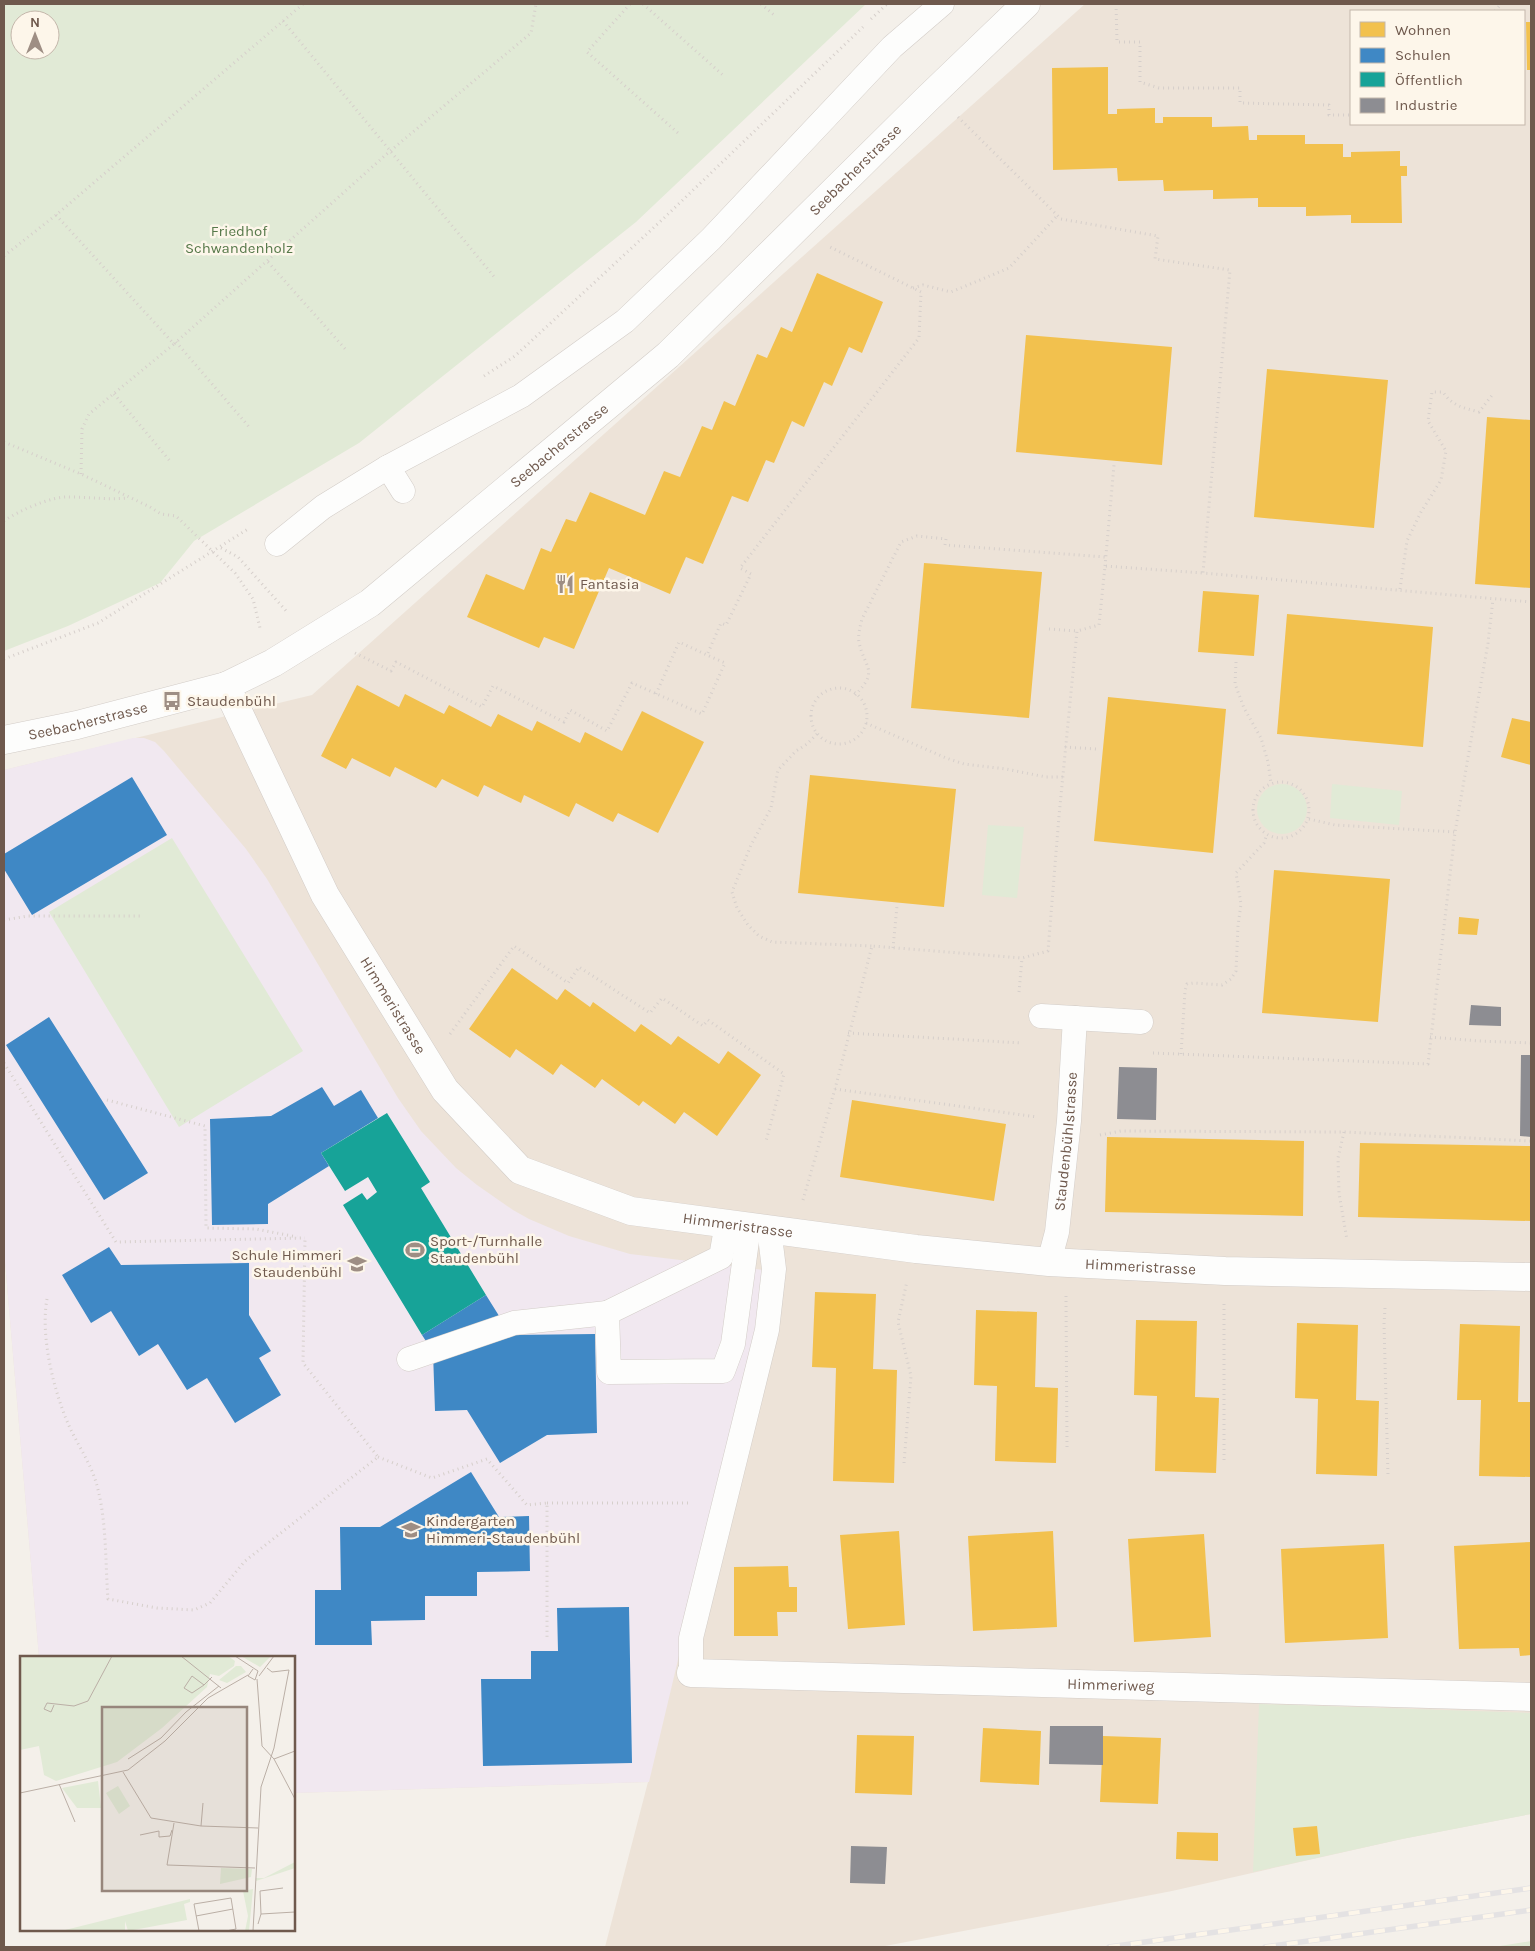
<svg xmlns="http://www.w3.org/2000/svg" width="1535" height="1951" font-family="Karla,sans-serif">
<rect width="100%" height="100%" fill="#f4f0ea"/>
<path fill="#ede3d8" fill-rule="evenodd" d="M1085 4H1531V1814L1402 1839 1172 1891 880 1947H605L648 1782 294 1793V1657H39L4 1250V770L312 695ZM1351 11H1524V124H1351Z"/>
<path fill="#f1e8f0" d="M133 738H144L155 742 164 751 246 849 267 879 398 1098 421 1131 456 1168 477 1185 513 1210 529 1219 569 1236 630 1254 765 1270 760 1324 748 1365 649 1782 294 1793V1657H39L4 1250V770Z"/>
<path fill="#e1ead6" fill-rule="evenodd" d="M4 4H866L636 222 359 443 194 541 160 583 68 626 4 651ZM20 20H50V50H20Z
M1332 784 1402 791 1399 825 1330 818Z
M1257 809a25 25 0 1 1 50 0a25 25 0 1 1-50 0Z
M988 825 1024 827 1017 898 982 895Z
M172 838 303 1051 179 1127 49 912Z
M1259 1704 1531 1713V1814L1402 1839 1253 1872Z
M1531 1941V1947H1500V1946Z"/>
<path fill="#f2c14e" d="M1526 22H1531V70H1527Z
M1108 67V114H1117V109L1155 108V123H1163V117H1212V127L1248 126 1249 140H1257V135H1305V144H1343V157H1351V152L1400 151V166H1407V176H1401L1402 223H1351V215L1306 216V207H1258V198L1213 199V190L1164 191 1163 180 1118 181 1117 168 1053 170 1052 68Z
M817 273 883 302 862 353 849 347 832 386 824 382 804 427 792 421 774 463 766 460 748 502 732 496 703 564 686 557 670 594 609 568 574 649 544 637 539 648 467 617 486 574 524 590 541 548 551 552 566 519 576 522 590 492 645 515 664 471 680 477 702 426 712 430 724 401 735 406 757 354 767 358 781 327 792 332Z
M1026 335 1172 347 1162 465 1016 452Z
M1267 369 1388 380 1374 528 1254 517Z
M1487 417 1531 420V588L1475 584Z
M924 563 1042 572 1029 718 911 708Z
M1203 591 1259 595 1254 656 1198 652Z
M1287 614 1433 627 1423 747 1277 734Z
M357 685 399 707 405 694 444 714 449 705 491 727 498 714 532 731 537 721 580 743 585 732 622 751 642 711 704 742 658 833 618 813 613 822 576 803 569 817 524 795 521 803 484 785 478 797 442 779 436 788 395 767 390 777 352 758 346 769 321 756Z
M1108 697 1226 709 1213 853 1094 841Z
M1512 718 1531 722V765L1501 757Z
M810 775 956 789 944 907 798 893Z
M1274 870 1390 879 1378 1022 1262 1013Z
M1459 917 1479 919 1477 935 1458 934Z
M512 968 557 1000 565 989 590 1007 593 1002 635 1032 641 1024 671 1045 678 1036 719 1064 728 1051 761 1075 717 1136 684 1112 675 1124 643 1101 639 1106 602 1079 595 1088 561 1064 553 1075 516 1049 510 1058 469 1029Z
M852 1100 1006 1124 994 1201 840 1177Z
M1107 1137 1304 1141 1303 1216 1105 1212Z
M1360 1143 1531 1146V1221L1358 1217Z
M815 1292 876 1294 873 1369 897 1370 894 1483 833 1481 836 1368 812 1367Z
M976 1310 1037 1312 1035 1387 1058 1388 1056 1463 995 1461 997 1386 974 1385Z
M1136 1320 1197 1321 1195 1397 1219 1398 1216 1473 1155 1471 1157 1396 1134 1395Z
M1297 1323 1358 1325 1356 1400 1379 1401 1377 1476 1316 1474 1318 1399 1295 1398Z
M1460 1324 1520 1326 1518 1402H1531V1477L1479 1476 1481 1400H1457Z
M899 1531 905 1625 848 1629 840 1535Z
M1053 1531 1057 1627 973 1631 968 1536Z
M1204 1534 1211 1637 1134 1642 1128 1539Z
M1531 1542V1655L1520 1656 1519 1648 1459 1649 1454 1546Z
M1384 1544 1388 1638 1285 1643 1281 1549Z
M788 1566 789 1587H797V1612H777L778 1636H734V1567Z
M983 1728 1041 1731 1039 1785 980 1782Z
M857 1735 914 1736 912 1795 855 1793Z
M1103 1736 1161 1738 1158 1804 1100 1802Z
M1317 1826 1320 1854 1296 1856 1293 1828Z
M1177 1832 1218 1833V1861L1176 1859Z"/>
<path fill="#3f88c5" d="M132 777 167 835 32 915 4 869V854Z
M49 1017 148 1173 104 1200 6 1045Z
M322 1087 334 1106 361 1090 378 1118 321 1153 329 1166 268 1204V1224L212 1225 210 1119 271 1116Z
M109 1247 121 1265 249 1263V1315L271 1351 259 1358 281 1395 235 1423 207 1378 187 1390 158 1344 139 1356 111 1311 91 1323 62 1275Z
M486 1295 511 1335 595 1334 597 1433 547 1435 500 1463 467 1410 435 1411 433 1352 422 1335Z
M471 1472 499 1517 529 1516 530 1571 477 1572V1596H425V1620L371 1621 372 1645H315V1590H341L340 1527H380Z
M629 1607 632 1763 483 1766 481 1679H531V1651H558L557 1608Z"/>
<path fill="#17a398" d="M387 1113 430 1182 421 1188 486 1295 422 1335 343 1205 362 1193 367 1200 377 1192 368 1177 345 1191 321 1153Z"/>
<path fill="#8d8d92" d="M1471 1005 1501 1007V1026L1469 1025Z
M1521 1055H1531V1137L1520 1136Z
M1119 1067 1157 1068 1156 1120 1117 1119Z
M1050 1726H1103V1765L1049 1764Z
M851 1846 887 1847 885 1884 850 1883Z"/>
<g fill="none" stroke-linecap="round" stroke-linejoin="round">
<g stroke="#d3cdc8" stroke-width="25">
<g id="service">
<path d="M388 467 403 491"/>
<path d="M277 544 323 507 388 467 521 396 625 321 711 239 892 47 942 4"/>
<path d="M1041 1016 1141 1022"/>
<path id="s1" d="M1049 1262 1057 1232 1069 1121 1075 1018"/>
<path d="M607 1313 721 1257 727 1223"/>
<path d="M409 1359 514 1323 607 1313 609 1372 723 1371 733 1344 749 1226"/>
<path d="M691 1673V1638L767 1330 774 1269 769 1228"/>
</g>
</g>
<g stroke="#d3cdc8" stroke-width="29">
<g id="minor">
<path id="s2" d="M226 686 325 895 445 1090 520 1170 631 1211 916 1249 1049 1262 1225 1271 1531 1277"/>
<path id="s3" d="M691 1673 1531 1697"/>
</g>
</g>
<g stroke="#d3cdc8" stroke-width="29">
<g id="tertiary">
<path id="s4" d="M4 740 77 725 226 686 273 663 370 603 668 355 926 100 1026 4"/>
</g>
</g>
<path stroke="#d6cfcb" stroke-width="3" stroke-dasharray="1 4" stroke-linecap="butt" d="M630 4 587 52 678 133
M643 4 724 76
M761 4 774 15
M1116 4 1117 42H1140V82L1159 88H1240V103L1329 105V115H1351
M1495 11 1501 4
M871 19 887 4
M283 21 496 279
M958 117 1061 219 1158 236 1155 259 1230 270 1203 573 1531 602
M56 215 174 344 389 152 531 33 536 4
M4 256 56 215 303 4
M268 262 347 351
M913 288 923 285 951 292 1009 268 1057 216
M176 342 250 428
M484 376 515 356 664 218 863 27
M114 394 170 461
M4 442 81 474 150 507 161 514 176 516 235 573 253 599 260 628
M81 474 82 429 89 414 174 344
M4 521C18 511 52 496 69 497 89 497 108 500 128 498
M221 548 238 557 288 613
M1105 566 1114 465
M1400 589 1407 541 1421 512 1441 480 1446 451 1428 421 1432 392H1443C1452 406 1464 408 1479 412L1493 394
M1049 629 1077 631
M355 653 391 671 396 662 482 707 493 686 564 722 570 710 607 731 632 683 702 714 725 663 707 655
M4 659 98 623 248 529
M1236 662 1235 684 1244 708 1261 738 1268 762 1271 783
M811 716a28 28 0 1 1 56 0a28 28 0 1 1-56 0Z
M656 694 679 642 707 655 721 623 726 625 751 574 740 568 919 338 921 292 828 246
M855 695C880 670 864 668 859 642 858 634 860 627 862 619L901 542 917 536 946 539 945 545 1105 557
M866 723 946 758 964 764 1006 769 1046 777H1063
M817 734 807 744 796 751 778 770 771 808 751 845 732 892 737 908 748 925 759 936 772 942 872 946
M1065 747 1096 749
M1253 810a28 28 0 1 1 56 0a28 28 0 1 1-56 0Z
M1309 819 1335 825 1455 832
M4 920 28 916H140
M893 948 897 906
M1019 992 1022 958
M848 1033 1022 1043
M450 1034 514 946 568 983 579 967 650 1013 662 998 703 1026 708 1020 784 1074 766 1141
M1430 1037 1479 1041 1531 1043
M1153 1053 1428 1064 1455 832 1488 643 1493 599
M1181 1054 1185 991 1187 984 1194 983 1222 985 1231 979 1236 971 1238 926 1241 904 1236 873 1264 843 1267 834
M4 1063 116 1242 305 1238
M835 1089 1037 1117
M107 1100 205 1126 206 1228 256 1229 297 1237
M1344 1132 1338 1158 1339 1193 1347 1240
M1100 1135 1121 1131 1344 1132 1531 1141
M803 1200 835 1089 872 946 1022 958 1048 951 1059 816 1077 631 1099 625 1105 566 1203 573
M1066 1296 1067 1450
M47 1299C40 1336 54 1393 70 1428 78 1445 89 1461 95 1479 107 1516 105 1560 108 1599L157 1608 194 1610 210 1603 245 1561 378 1457 303 1363 305 1238
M1224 1304V1461
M1385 1308 1384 1324 1388 1475
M378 1457 432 1478 487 1459 527 1505 547 1503V1640
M904 1463 911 1376 898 1322 907 1281
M547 1503H691"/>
<use href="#service" stroke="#fdfdfc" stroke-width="24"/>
<use href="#minor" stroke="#fdfdfc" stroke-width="28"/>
<use href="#tertiary" stroke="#fdfdfc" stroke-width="28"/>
<g stroke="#e4e2e3" stroke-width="5.5">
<path id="rail" d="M1109 1947 1531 1888
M1265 1947 1531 1910"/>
</g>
<use href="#rail" stroke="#fdf6ea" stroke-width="4" stroke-dasharray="11" stroke-linecap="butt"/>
</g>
<defs>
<g id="restaurant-bare" transform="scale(1.5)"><path d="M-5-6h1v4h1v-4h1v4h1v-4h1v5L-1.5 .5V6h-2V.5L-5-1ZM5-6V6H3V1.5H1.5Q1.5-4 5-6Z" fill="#9e8e84" stroke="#fdf6ea" stroke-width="2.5" paint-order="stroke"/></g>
<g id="bus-bare" transform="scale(1.5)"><path d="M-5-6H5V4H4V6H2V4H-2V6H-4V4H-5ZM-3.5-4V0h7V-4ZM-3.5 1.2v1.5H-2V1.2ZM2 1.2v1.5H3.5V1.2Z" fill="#9e8e84" stroke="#fdf6ea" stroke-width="2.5" paint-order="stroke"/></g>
<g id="stadium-bare" transform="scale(1.5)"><path d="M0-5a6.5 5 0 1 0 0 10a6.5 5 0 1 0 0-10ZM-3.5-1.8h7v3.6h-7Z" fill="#9e8e84" stroke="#fdf6ea" stroke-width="2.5" paint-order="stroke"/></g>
<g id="school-bare" transform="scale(1.5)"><path d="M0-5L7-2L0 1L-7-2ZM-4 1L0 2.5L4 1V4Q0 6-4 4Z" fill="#9e8e84" stroke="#fdf6ea" stroke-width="2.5" paint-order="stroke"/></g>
</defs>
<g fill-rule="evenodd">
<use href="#restaurant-bare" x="565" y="584"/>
<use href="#bus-bare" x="172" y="701"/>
<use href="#stadium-bare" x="415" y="1250"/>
<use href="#school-bare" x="357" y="1264"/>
<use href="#school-bare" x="411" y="1530"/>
</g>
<g text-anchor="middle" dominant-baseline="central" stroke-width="5" stroke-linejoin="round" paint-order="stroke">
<g font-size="15" fill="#6f594d" stroke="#fdf6ea">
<text stroke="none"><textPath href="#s4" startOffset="1046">Seebacherstrasse</textPath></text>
<text stroke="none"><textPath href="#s4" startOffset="641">Seebacherstrasse</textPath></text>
<text stroke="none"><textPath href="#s4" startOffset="86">Seebacherstrasse</textPath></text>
<text stroke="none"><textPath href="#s2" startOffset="361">Himmeristrasse</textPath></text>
<text stroke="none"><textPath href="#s1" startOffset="122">Staudenbühlstrasse</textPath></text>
<text stroke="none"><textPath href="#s2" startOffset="796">Himmeristrasse</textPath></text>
<text stroke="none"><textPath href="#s2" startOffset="1201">Himmeristrasse</textPath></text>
<text stroke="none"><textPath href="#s3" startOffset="420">Himmeriweg</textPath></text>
</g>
<g font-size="15" fill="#57794a" stroke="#fdf6ea">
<text x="239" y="231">Friedhof<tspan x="239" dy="17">Schwandenholz</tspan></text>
</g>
<g font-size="15" fill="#6f594d" stroke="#fdf6ea" text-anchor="start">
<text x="580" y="584">Fantasia</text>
<text x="187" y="701">Staudenbühl</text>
<text x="430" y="1241">Sport-/Turnhalle<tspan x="430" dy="17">Staudenbühl</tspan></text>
<text x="342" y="1255" text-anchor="end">Schule Himmeri<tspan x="342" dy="17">Staudenbühl</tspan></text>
<text x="426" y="1521">Kindergarten<tspan x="426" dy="17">Himmeri-Staudenbühl</tspan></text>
</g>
</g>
<g transform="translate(20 1656)">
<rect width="275" height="275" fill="#f4f0ea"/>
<path d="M0 0H208L215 5 214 10 199 20 190 18 187 31 142 72 97 106 36 125 24 119 19 90 0 94ZM221 0H251L240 11ZM216 10H221L226 16 207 27 199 24ZM78 125 81 152H57L42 132ZM98 130 110 150 99 158 86 137ZM275 206V212L236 225V222H244ZM201 212 232 213 231 221 200 228ZM233 233 229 275H225L228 260 223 235ZM170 243V246L164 248 167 264 108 275 105 265V275H41Z" fill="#e1ead6"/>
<path fill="none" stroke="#bbafa6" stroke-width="1" d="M161 0 201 32M215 0 238 15 235 24 228 20 233 13M239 20 254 0M237 23 242 90 254 103 275 143M184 29 172 37 164 32 172 20 184 29 192 21M34 49 31 56 24 53 27 47 54 50 68 45 92 0M108 103 141 82 166 56 199 30M254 103 275 95M103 116 131 162 181 170 238 172M39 128 55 166M0 137 108 114 145 85 188 42 228 19M154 167 147 209 235 212M181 170 183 147M120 179 139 175V181L150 180 152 174M241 258 240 235 263 232M176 260 213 253M238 268 241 258 275 256M179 275 174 248 211 242 216 273 206 275M233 275 241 131 254 92 269 14 252 16 247 12"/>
<path fill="#97867c" fill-opacity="0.15" stroke="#97867c" stroke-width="2.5" d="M82 51H227V235H82Z"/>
<rect width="275" height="275" fill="none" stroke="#6f594d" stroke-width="2.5"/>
</g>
<rect width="1535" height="1951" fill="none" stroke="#6f594d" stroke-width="10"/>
<rect x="1350" y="10" width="175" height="115" fill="#fdf6ea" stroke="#c4b7ab"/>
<rect x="1360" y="22" width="25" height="15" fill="#f2c14e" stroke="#c4b7ab"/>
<text x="1395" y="35" font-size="15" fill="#6f594d">Wohnen</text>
<rect x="1360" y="48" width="25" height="15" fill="#3f88c5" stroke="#c4b7ab"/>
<text x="1395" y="60" font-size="15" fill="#6f594d">Schulen</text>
<rect x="1360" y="72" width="25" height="15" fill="#17a398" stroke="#c4b7ab"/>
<text x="1395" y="85" font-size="15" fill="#6f594d">Öffentlich</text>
<rect x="1360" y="98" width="25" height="15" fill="#8d8d92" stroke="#c4b7ab"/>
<text x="1395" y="110" font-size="15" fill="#6f594d">Industrie</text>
<g transform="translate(35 35)"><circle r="24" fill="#fdf6ea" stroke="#c4b7ab"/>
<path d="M0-4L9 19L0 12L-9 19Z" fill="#9e8e84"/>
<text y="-8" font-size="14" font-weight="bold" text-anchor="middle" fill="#6f594d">N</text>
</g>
</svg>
